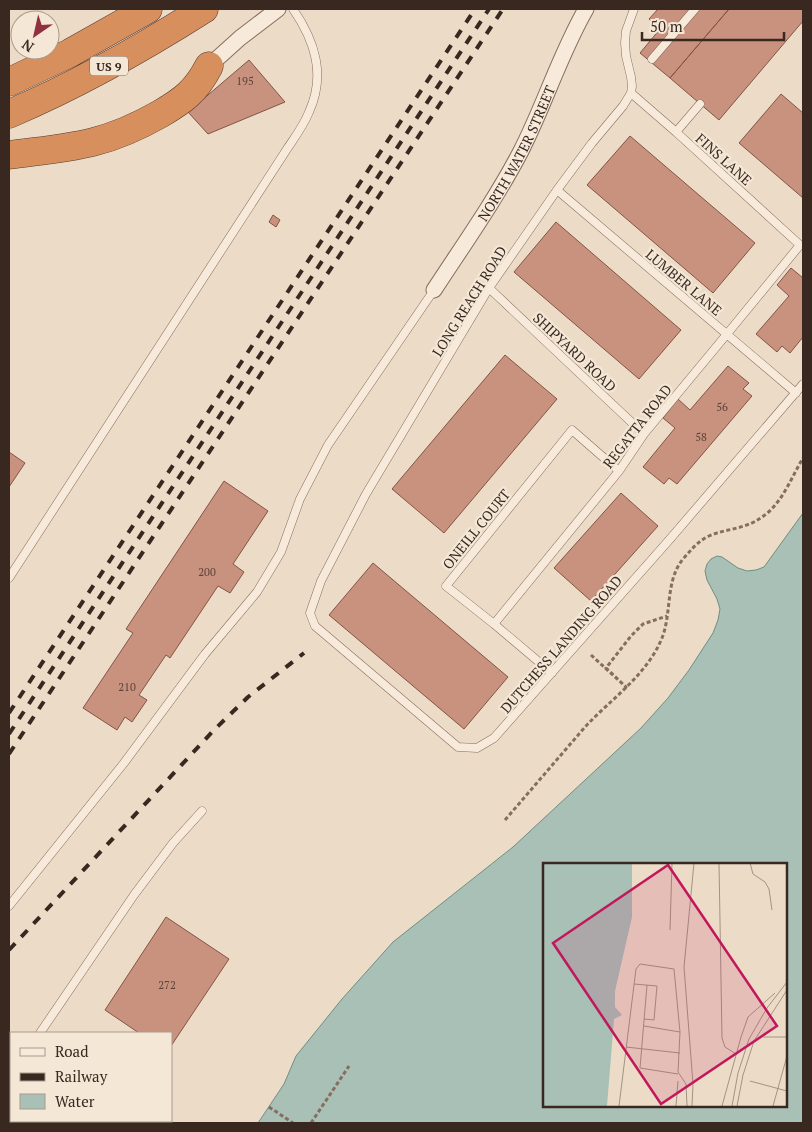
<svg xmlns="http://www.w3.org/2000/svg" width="812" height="1132" font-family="'PT Serif',serif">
<rect width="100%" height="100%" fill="#ecdbc7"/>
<path fill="#a8c0b5" stroke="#6f8e82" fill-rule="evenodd" d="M803 513V1123H258L284 1084 296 1056 342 999 393 942 513 847 641 728 668 698 689 670 713 633 718 620 720 609 717 599 707 580 705 571 707 564 711 559 717 556 722 557 738 568 747 571 756 570 764 567ZM544 864H786V1106H544Z"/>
<path fill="#c8927f" stroke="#845444" d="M658 9H729L670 78 640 53 660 29 649 19Z
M729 9H803V21L719 120 670 78Z
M249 60 285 102 208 134 188 112Z
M781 94 803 113V198L739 143Z
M630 136 755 243 713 293 587 185Z
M273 215 280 220 276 227 269 222Z
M556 222 681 330 639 379 514 272Z
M791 268 803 278V337L790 353 782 346 777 352 756 334 789 296 777 285Z
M505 355 557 399 444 533 392 489Z
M728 366 749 383 743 389 752 396 677 484 669 478 664 484 643 467 675 428 663 418 678 399 690 410Z
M9 452 25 463 9 487Z
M224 481 268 511 233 564 244 572 230 593 218 586 170 658 166 655 139 695 147 700 132 722 125 717 117 730 83 708 133 633 126 629Z
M621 493 658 526 591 601 554 568Z
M373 563 508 677 464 729 329 615Z
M166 917 229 959 171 1046V1033H139L105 1010Z"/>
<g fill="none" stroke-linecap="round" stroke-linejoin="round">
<g stroke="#876d5d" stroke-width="9">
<path id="service" d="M634 9 626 31 625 43 626 56 631 77 632 86 631 93 623 106 592 143 557 190 489 288 366 494 321 581 310 613 315 626 458 747 477 748 494 738 670 539 803 384
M652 59 695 9
M676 132 700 104
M557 190 796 393
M489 288 644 434
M9 578 287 149C295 137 304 125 309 112 326 75 315 41 293 9
M494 624 619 471 644 434 727 334 800 245 676 132 631 93
M552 673 494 624 446 586 572 430 619 471
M9 906 124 763 205 654 257 592 281 552 300 499 328 445 434 290
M40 1033 134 895 173 843 202 811
M9 1079 11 1075"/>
</g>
<g stroke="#876d5d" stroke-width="17">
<g id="minor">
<path d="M209 66 240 38 278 9"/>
<path id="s1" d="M434 290C464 244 496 199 521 151 545 104 560 54 586 9"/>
</g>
</g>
<g stroke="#553c31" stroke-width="29">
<path id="motorway" d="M9 82 70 53 148 9
M9 114C77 85 141 49 204 9
M9 155C37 151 65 149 93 142 117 136 139 126 160 114 184 100 196 91 209 66"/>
</g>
<path stroke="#876d5d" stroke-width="3" stroke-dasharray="4 2.5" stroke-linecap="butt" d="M591 655 626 687 606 668 631 636 643 624 667 616
M505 820 585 727C611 699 647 675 662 638 672 613 665 581 683 559 691 550 698 541 709 536 727 528 744 530 762 517 782 504 791 478 803 458
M269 1107 293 1123
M311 1123 349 1066"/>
<use href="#service" stroke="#f7eada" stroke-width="8"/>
<use href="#minor" stroke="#f7eada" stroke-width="15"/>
<use href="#motorway" stroke="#d68f5d" stroke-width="28"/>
<path stroke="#382820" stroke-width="4" stroke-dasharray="9 9" stroke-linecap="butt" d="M9 713 475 9
M9 734 489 9
M9 754 503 9
M9 950 214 730 248 697 304 653"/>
</g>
<g text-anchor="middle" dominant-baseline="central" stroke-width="4.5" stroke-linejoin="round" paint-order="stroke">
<g font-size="11" fill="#5c4238">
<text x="245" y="81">195</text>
<text x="722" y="407">56</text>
<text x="701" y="437">58</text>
<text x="207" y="572">200</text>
<text x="127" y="687">210</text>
<text x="167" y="985">272</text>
</g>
<rect fill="#f4e7d6" stroke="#706157" stroke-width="1" x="90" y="56.5" width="38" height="19" rx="4"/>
<g font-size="12" font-weight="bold" fill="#382820">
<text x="109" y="66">US 9</text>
</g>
<g font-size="14" fill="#382820" stroke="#f4e7d6">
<text stroke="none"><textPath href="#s1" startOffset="160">NORTH WATER STREET</textPath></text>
<text transform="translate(724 159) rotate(42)">FINS LANE</text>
<text transform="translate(684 282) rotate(40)">LUMBER LANE</text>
<text transform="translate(469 301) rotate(-58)">LONG REACH ROAD</text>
<text transform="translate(575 352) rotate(43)">SHIPYARD ROAD</text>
<text transform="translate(637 426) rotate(-52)">REGATTA ROAD</text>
<text transform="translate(476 529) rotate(-51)">ONEILL COURT</text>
<text transform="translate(561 644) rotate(-49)">DUTCHESS LANDING ROAD</text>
</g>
</g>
<g transform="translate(543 863)">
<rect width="244" height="244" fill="#ecdbc7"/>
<path d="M0 0H89V54L72 128V144L79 152 71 156 64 243H0Z" fill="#a8c0b5"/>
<path fill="none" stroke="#a49384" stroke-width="1" d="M176 0 179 175 182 184 193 191M207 0 210 11 222 19 226 26 229 47M127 67 129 0M91 121 114 123 111 157 101 156M104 122 97 205 135 211M101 163 137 169M198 174 205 154 232 130M220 174H244M83 184 137 190M207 218 244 228M76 243 93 106 97 101 131 106 137 169 135 209 143 221 144 243M133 243 135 218M149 243 150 221 141 104 151 0M179 243 198 174M189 243 195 210 206 176 224 145 244 119M194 243 200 212 211 178 244 127M230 243 244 193"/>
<path fill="#c2185b" fill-opacity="0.15" stroke="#c2185b" stroke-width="2.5" d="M125 2 234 163 118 241 10 80Z"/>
<rect width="244" height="244" fill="none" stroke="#382820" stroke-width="2.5"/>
</g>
<rect width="812" height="1132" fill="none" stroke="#382820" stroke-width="20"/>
<rect x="10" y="1032" width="162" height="90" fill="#f4e7d6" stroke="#a99b8d"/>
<rect x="20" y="1048" width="25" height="8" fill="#f7eada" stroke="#a99b8d"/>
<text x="55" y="1057" font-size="15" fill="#382820">Road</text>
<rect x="20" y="1073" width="25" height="8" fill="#382820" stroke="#a99b8d"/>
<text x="55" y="1082" font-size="15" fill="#382820">Railway</text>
<rect x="20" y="1094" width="25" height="15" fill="#a8c0b5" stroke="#a99b8d"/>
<text x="55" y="1107" font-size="15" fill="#382820">Water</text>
<g transform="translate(35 35) rotate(214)"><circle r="24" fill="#f4e7d6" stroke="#a99b8d"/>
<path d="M0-4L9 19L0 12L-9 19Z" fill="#923040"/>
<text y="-8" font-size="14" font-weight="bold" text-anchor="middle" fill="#382820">N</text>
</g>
<path d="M642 32v8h142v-8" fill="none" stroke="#382820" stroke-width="2.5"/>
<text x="650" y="32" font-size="15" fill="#382820" stroke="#f4e7d6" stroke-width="4" paint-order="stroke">50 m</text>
</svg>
